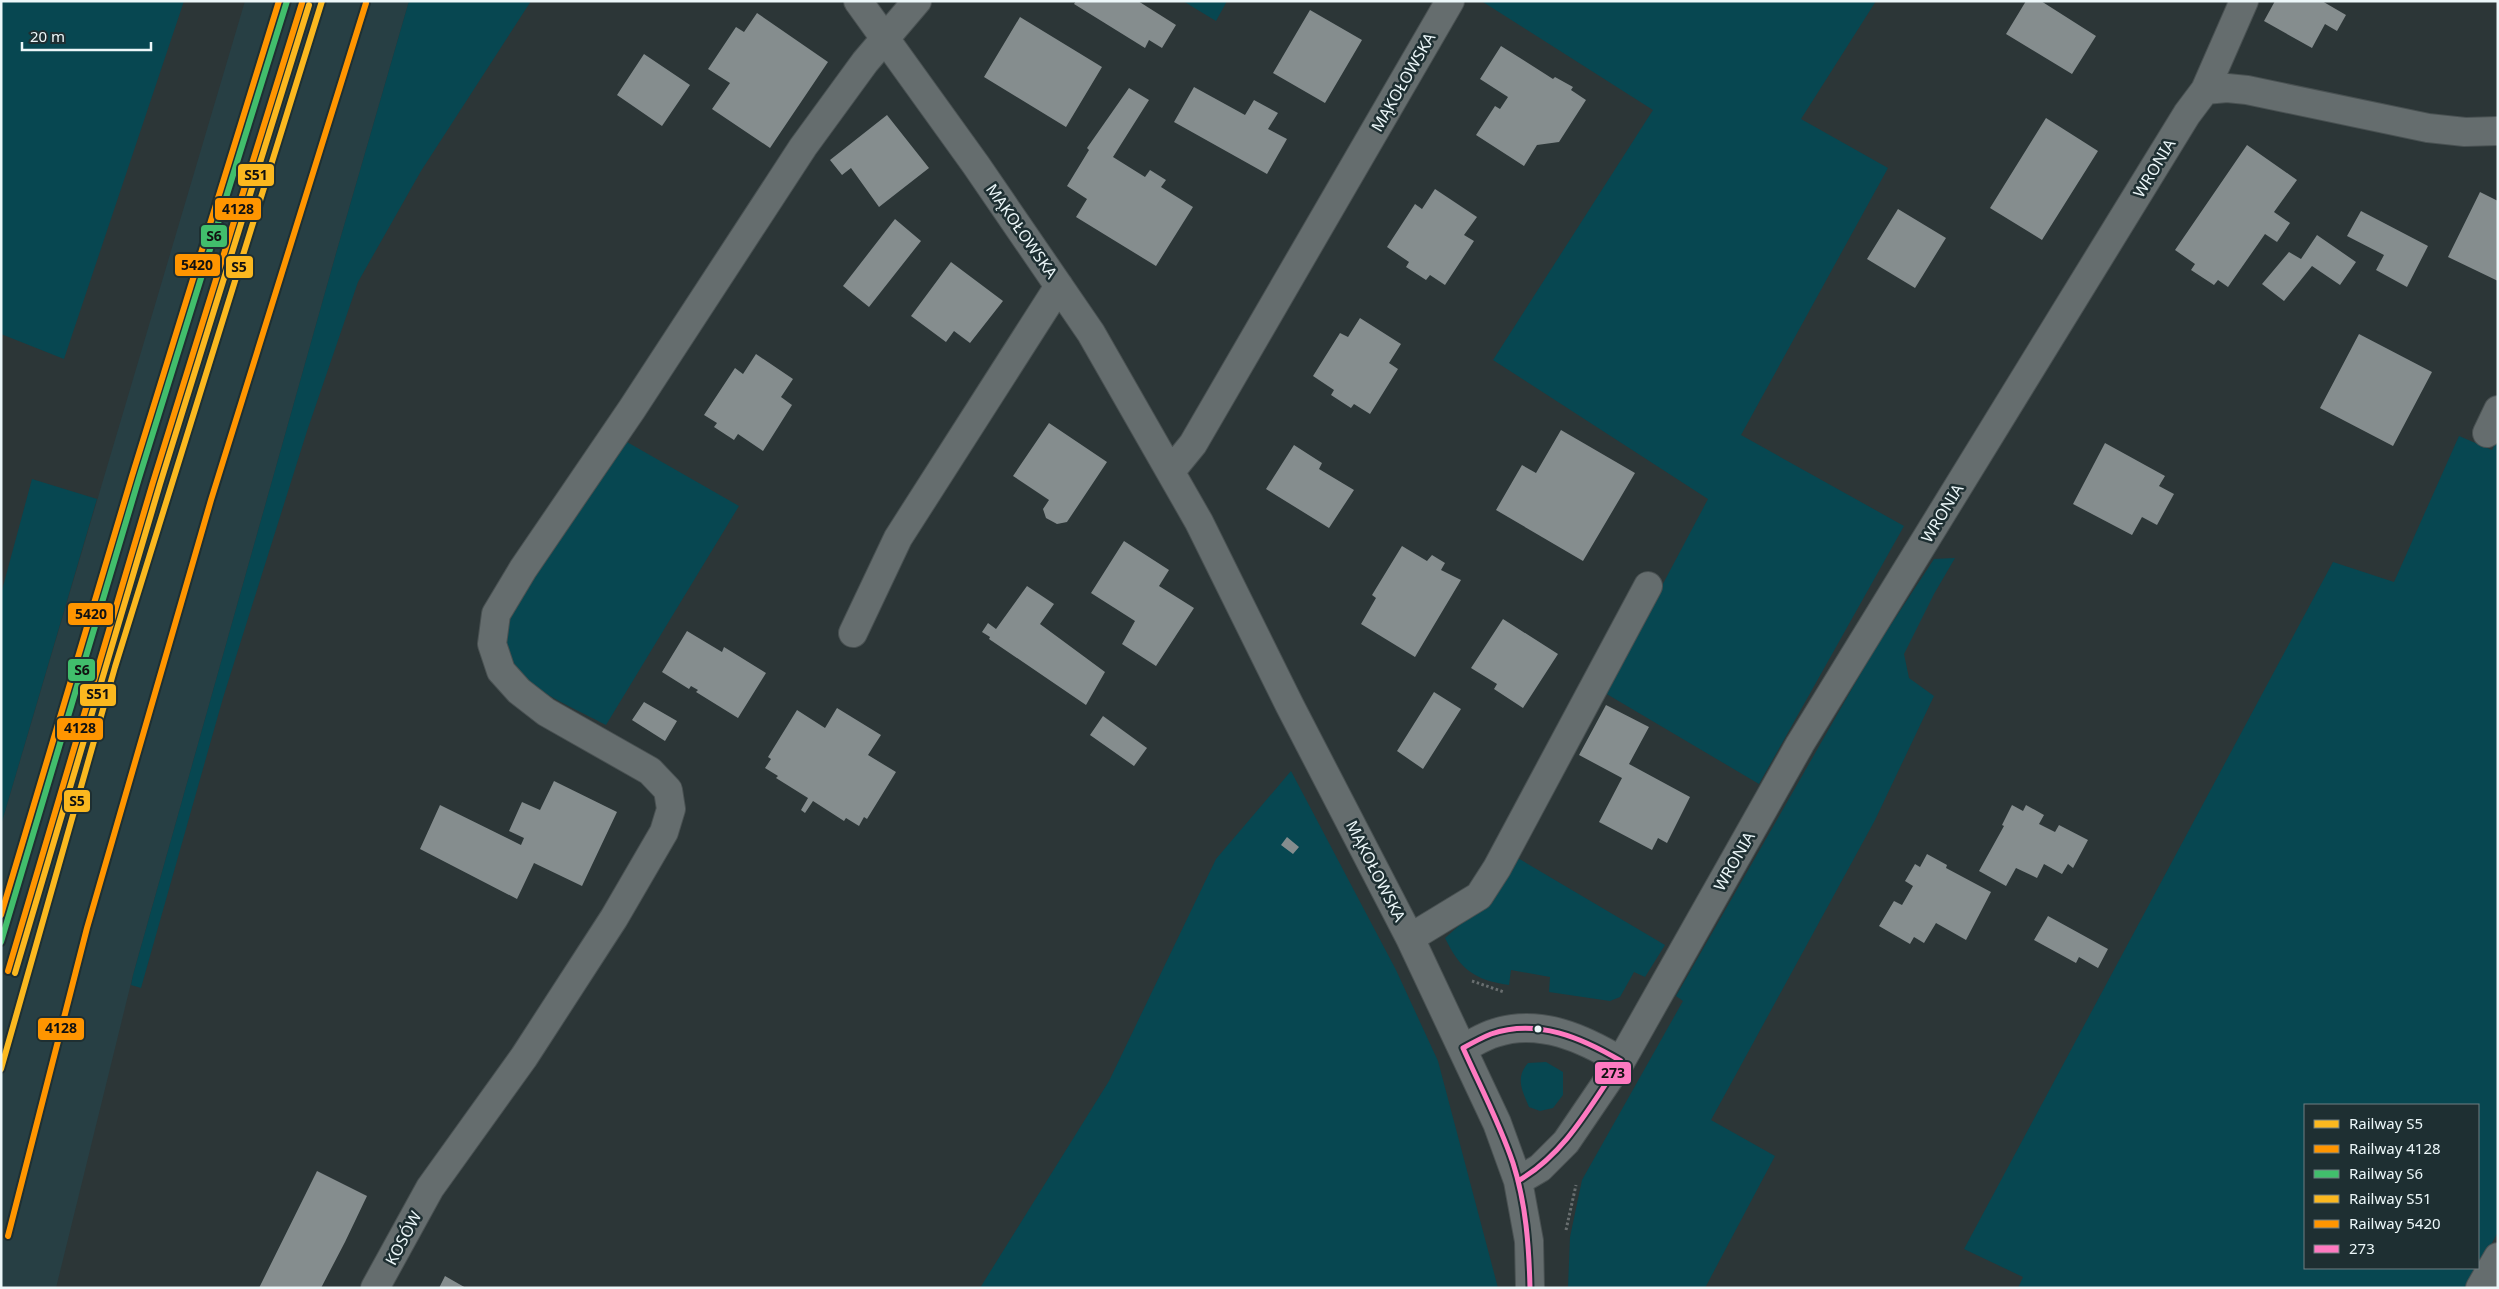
<svg xmlns="http://www.w3.org/2000/svg" width="2499" height="1289" font-family="'Noto Sans',sans-serif">
<rect width="100%" height="100%" fill="#2c3637"/>
<path fill="#273f44" d="M245 1H409L337 250 133 975 56 1288H1V825Z"/>
<path fill="#074751" fill-rule="evenodd" d="M1 1H184L64 359 1 334Z
M409 1H531L421 171 358 282 307 431 223 698 141 988 131 985 133 975 337 250Z
M1183 1H1227L1216 21Z
M1876 1 1801 119 1888 168 1741 435 1904 526 1759 784 1605 693 1708 499 1493 360 1653 110 1483 2Z
M2459 436 2492 450 2498 438V1232L2467 1288H2018L2023 1277 1964 1249 2333 562 2394 582ZM2305 1105H2478V1268H2305Z
M627 442 739 506 606 725C582 712 521 686 510 663 503 646 506 627 510 610Z
M32 479 97 499 1 825V594Z
M1955 558 1934 594 1904 654 1909 678 1934 696 1875 820 1711 1120 1775 1156 1705 1288H1568L1570 1237 1582 1180 1683 1001 1676 996 1873 652 1934 559Z
M1291 771 1396 970 1438 1061 1498 1288H980L1109 1081 1216 859Z
M1511 854 1665 945 1645 977 1634 972 1620 997 1610 1001 1549 992 1550 977 1511 970 1509 985C1474 980 1460 969 1445 938L1479 908Z
M1546 1062 1563 1072V1095L1553 1108 1540 1111 1529 1107C1522 1090 1515 1078 1528 1063Z"/>
<path fill="#858d8e" d="M1076 1H1138L1176 25 1162 48 1149 40 1145 48 1074 4Z
M2026 1H2041L2096 36 2072 74 2006 34Z
M2275 1H2322L2346 15 2337 31 2325 24 2312 48 2264 21Z
M1310 10 1362 40 1325 103 1273 73Z
M757 13 828 62 770 148 712 109 730 83 708 69 736 27 744 32Z
M1020 17 1102 67 1066 127 984 77Z
M1501 46 1553 79 1555 77 1573 87 1571 90 1586 100 1559 142 1537 145 1524 166 1476 135 1495 106 1500 109 1508 97 1480 79Z
M644 54 690 85 662 126 617 95Z
M1194 87 1245 115 1254 100 1278 113 1268 129 1287 139 1267 174 1174 122Z
M1129 88 1149 100 1113 157 1145 177 1150 170 1166 180 1161 187 1193 207 1156 266 1076 217 1087 199 1067 186 1089 150 1087 148Z
M887 115 929 168 879 207 851 168 842 175 830 160Z
M2046 118 2098 151 2042 240 1990 208Z
M2247 145 2297 180 2274 212 2290 223 2277 242 2265 234 2228 287 2218 280 2214 285 2191 270 2195 264 2175 250Z
M1435 189 1477 217 1464 235 1474 241 1445 285 1430 275 1426 280 1406 267 1409 262 1387 247 1415 204 1422 209Z
M2480 192 2498 201V281L2448 257Z
M1898 209 1946 238 1915 288 1867 259Z
M2361 211 2428 246 2407 287 2376 270 2384 255 2347 236Z
M895 219 921 241 869 307 843 286Z
M2317 235 2356 262 2340 285 2312 266 2284 301 2262 284 2289 252 2301 259Z
M951 262 1003 301 970 343 954 331 946 342 911 316Z
M1360 318 1401 344 1389 363 1398 369 1370 414 1354 404 1351 408 1331 395 1334 390 1313 376 1340 333 1348 337Z
M2359 334 2432 372 2393 446 2320 408Z
M756 354 793 379 781 397 792 405 763 451 738 434 734 440 714 427 717 423 704 415 735 368 743 374Z
M1049 423 1107 462 1067 522 1057 524 1046 518 1043 509 1049 500 1013 476Z
M1561 430 1635 473 1583 561 1496 510 1522 465 1536 473Z
M2105 443 2165 476 2159 486 2174 494 2157 525 2142 517 2132 535 2073 504Z
M1294 445 1322 463 1319 469 1354 490 1329 528 1266 489Z
M1124 541 1169 570 1159 586 1194 608 1156 666 1122 644 1135 621 1091 593Z
M1402 546 1427 561 1432 555 1445 563 1441 570 1461 580 1415 657 1361 624 1376 598 1372 595Z
M1027 586 1054 604 1040 624 1105 672 1086 705 989 639 990 637 982 632 988 623 996 629Z
M1503 619 1558 654 1523 708 1494 689 1497 684 1471 668Z
M687 631 722 652 724 647 766 673 738 718 696 692 698 690 691 686 689 689 662 672Z
M1434 692 1461 709 1423 769 1397 751Z
M644 702 677 721 665 741 632 720Z
M1606 705 1649 727 1629 764 1690 797 1667 843 1658 838 1652 850 1599 822 1622 778 1579 755Z
M837 708 881 735 868 755 896 772 867 819 864 817 859 826 846 818 844 821 813 801 805 813 801 810 808 798 776 778 778 776 765 768 771 759 768 757 797 710 825 728Z
M1103 716 1147 748 1134 766 1090 735Z
M554 781 617 812 582 886 534 863 517 899 420 849 440 805 521 845 524 838 509 831 522 802 540 810Z
M2012 805 2023 811 2026 805 2044 815 2039 824 2055 832 2059 825 2088 840 2073 868 2068 864 2062 874 2044 864 2037 878 2016 868 2006 886 1979 871 2004 826 2002 825Z
M1287 837 1299 847 1293 854 1281 845Z
M1927 854 1947 865 1946 868 1991 892 1966 940 1936 923 1924 943 1914 937 1910 944 1879 926 1894 901 1902 905 1913 886 1905 881 1915 864 1920 867Z
M2048 916 2108 949 2098 968 2079 957 2076 963 2034 940Z
M317 1171 367 1196 345 1242 321 1288H259Z
M445 1276 466 1288H439Z"/>
<g fill="none" stroke-linecap="round" stroke-linejoin="round">
<g stroke="#495152" stroke-width="30">
<path id="minor" d="M858 1 976 165 1091 333 1199 522 1290 706 1410 938 1497 1123 1518 1181 1529 1241 1530 1288
M2205 90 2244 1
M2487 433 2498 410
M1171 471 1193 444 1450 1
M853 633 898 538 1059 286
M1410 938 1479 896 1497 868 1648 586
M1463 1048C1474 1043 1484 1036 1495 1033 1540 1018 1584 1039 1621 1061
M1518 1181 1540 1168 1566 1142 1621 1061 1800 744 2187 114 2205 90 2227 88 2247 90 2428 128 2465 132 2498 131
M375 1288 430 1188 524 1057 614 918 664 832 671 809 668 790 650 771 546 712 519 691 501 671 492 644 496 614 523 569 632 409 803 147 865 62 917 1
M2480 1288 2498 1257"/>
</g>
<path stroke="#686e6f" stroke-width="3" stroke-dasharray="2.5 2.5" stroke-linecap="butt" d="M1472 981 1504 992
M1566 1230 1576 1185"/>
<use href="#minor" stroke="#656d6e" stroke-width="28"/>
<g stroke="#1e2f32" stroke-width="9">
<path id="bus-1" d="M1518 1181C1566 1153 1590 1106 1621 1061 1582 1038 1537 1018 1491 1034 1481 1038 1472 1043 1463 1048 1480 1086 1500 1124 1513 1163 1526 1204 1529 1246 1530 1288"/>
</g>
<use href="#bus-1" stroke="#fe7ac1" stroke-width="5"/>
<g stroke="#1e2f32" stroke-width="10">
<path id="rail-1" d="M1 1069 115 667 322 1"/>
</g>
<g stroke="#1e2f32" stroke-width="10">
<path id="rail-2" d="M8 971 153 482 302 3
M8 1236 87 928 211 500 366 3"/>
</g>
<g stroke="#1e2f32" stroke-width="10">
<path id="rail-3" d="M1 942 139 478 287 1"/>
</g>
<g stroke="#1e2f32" stroke-width="10">
<path id="rail-4" d="M15 973 160 484 309 5"/>
</g>
<g stroke="#1e2f32" stroke-width="10">
<path id="rail-5" d="M1 915 132 476 279 1"/>
</g>
<use href="#rail-1" stroke="#fbb81f" stroke-width="6"/>
<use href="#rail-2" stroke="#ff9500" stroke-width="6"/>
<use href="#rail-3" stroke="#41be6c" stroke-width="6"/>
<use href="#rail-4" stroke="#fbb81f" stroke-width="6"/>
<use href="#rail-5" stroke="#ff9500" stroke-width="6"/>
</g>
<circle fill="#ecf7f9" stroke="#1e2f32" stroke-width="2" cx="1538" cy="1029" r="4.5"/>
<g text-anchor="middle" dominant-baseline="central" stroke-width="5" stroke-linejoin="round" paint-order="stroke">
<g font-size="16" fill="#ecf7f9" stroke="#1e2f32">
<text transform="translate(1403 82) rotate(-60)">MĄKOŁOWSKA</text>
<text transform="translate(2154 168) rotate(-59)">WRONIA</text>
<text transform="translate(1022 231) rotate(55)">MĄKOŁOWSKA</text>
<text transform="translate(1942 513) rotate(-59)">WRONIA</text>
<text transform="translate(1734 861) rotate(-60)">WRONIA</text>
<text transform="translate(1376 871) rotate(63)">MĄKOŁOWSKA</text>
<text transform="translate(403 1238) rotate(-62)">KOSÓW</text>
</g>
</g>
<g stroke="#1e2f32" stroke-width="2">
<rect x="237" y="163" width="38" height="24" rx="5" fill="#fbb81f"/>
<rect x="214" y="197" width="48" height="24" rx="5" fill="#ff9500"/>
<rect x="200" y="224" width="28" height="24" rx="5" fill="#41be6c"/>
<rect x="174" y="253" width="47" height="24" rx="5" fill="#ff9500"/>
<rect x="225" y="255" width="29" height="24" rx="5" fill="#fbb81f"/>
<rect x="67" y="602" width="47" height="24" rx="5" fill="#ff9500"/>
<rect x="67" y="658" width="29" height="24" rx="5" fill="#41be6c"/>
<rect x="79" y="683" width="38" height="24" rx="5" fill="#fbb81f"/>
<rect x="56" y="717" width="48" height="24" rx="5" fill="#ff9500"/>
<rect x="63" y="789" width="28" height="24" rx="5" fill="#fbb81f"/>
<rect x="37" y="1017" width="48" height="24" rx="5" fill="#ff9500"/>
<rect x="1594" y="1061" width="38" height="24" rx="5" fill="#fe7ac1"/>
</g>
<g font-size="14" text-anchor="middle" font-weight="bold" fill="#111">
<text x="256" y="180">S51</text>
<text x="238" y="214">4128</text>
<text x="214" y="241">S6</text>
<text x="197" y="270">5420</text>
<text x="239" y="272">S5</text>
<text x="91" y="619">5420</text>
<text x="82" y="675">S6</text>
<text x="98" y="699">S51</text>
<text x="80" y="733">4128</text>
<text x="77" y="806">S5</text>
<text x="61" y="1033">4128</text>
<text x="1613" y="1078">273</text>
</g>
<rect width="2499" height="1289" fill="none" stroke="#ecf7f9" stroke-width="5"/>
<rect x="2304" y="1104" width="175" height="165" fill="#1e2f32" stroke="#707f82"/>
<rect x="2314" y="1120" width="25" height="8" fill="#fbb81f" stroke="#707f82"/>
<text x="2349" y="1129" font-size="15" fill="#ecf7f9">Railway S5</text>
<rect x="2314" y="1145" width="25" height="8" fill="#ff9500" stroke="#707f82"/>
<text x="2349" y="1154" font-size="15" fill="#ecf7f9">Railway 4128</text>
<rect x="2314" y="1170" width="25" height="8" fill="#41be6c" stroke="#707f82"/>
<text x="2349" y="1179" font-size="15" fill="#ecf7f9">Railway S6</text>
<rect x="2314" y="1195" width="25" height="8" fill="#fbb81f" stroke="#707f82"/>
<text x="2349" y="1204" font-size="15" fill="#ecf7f9">Railway S51</text>
<rect x="2314" y="1220" width="25" height="8" fill="#ff9500" stroke="#707f82"/>
<text x="2349" y="1229" font-size="15" fill="#ecf7f9">Railway 5420</text>
<rect x="2314" y="1245" width="25" height="8" fill="#fe7ac1" stroke="#707f82"/>
<text x="2349" y="1254" font-size="15" fill="#ecf7f9">273</text>
<path d="M22 42v8h129v-8" fill="none" stroke="#ecf7f9" stroke-width="2.5"/>
<text x="30" y="42" font-size="15" fill="#ecf7f9" stroke="#1e2f32" stroke-width="4" paint-order="stroke">20 m</text>
</svg>
